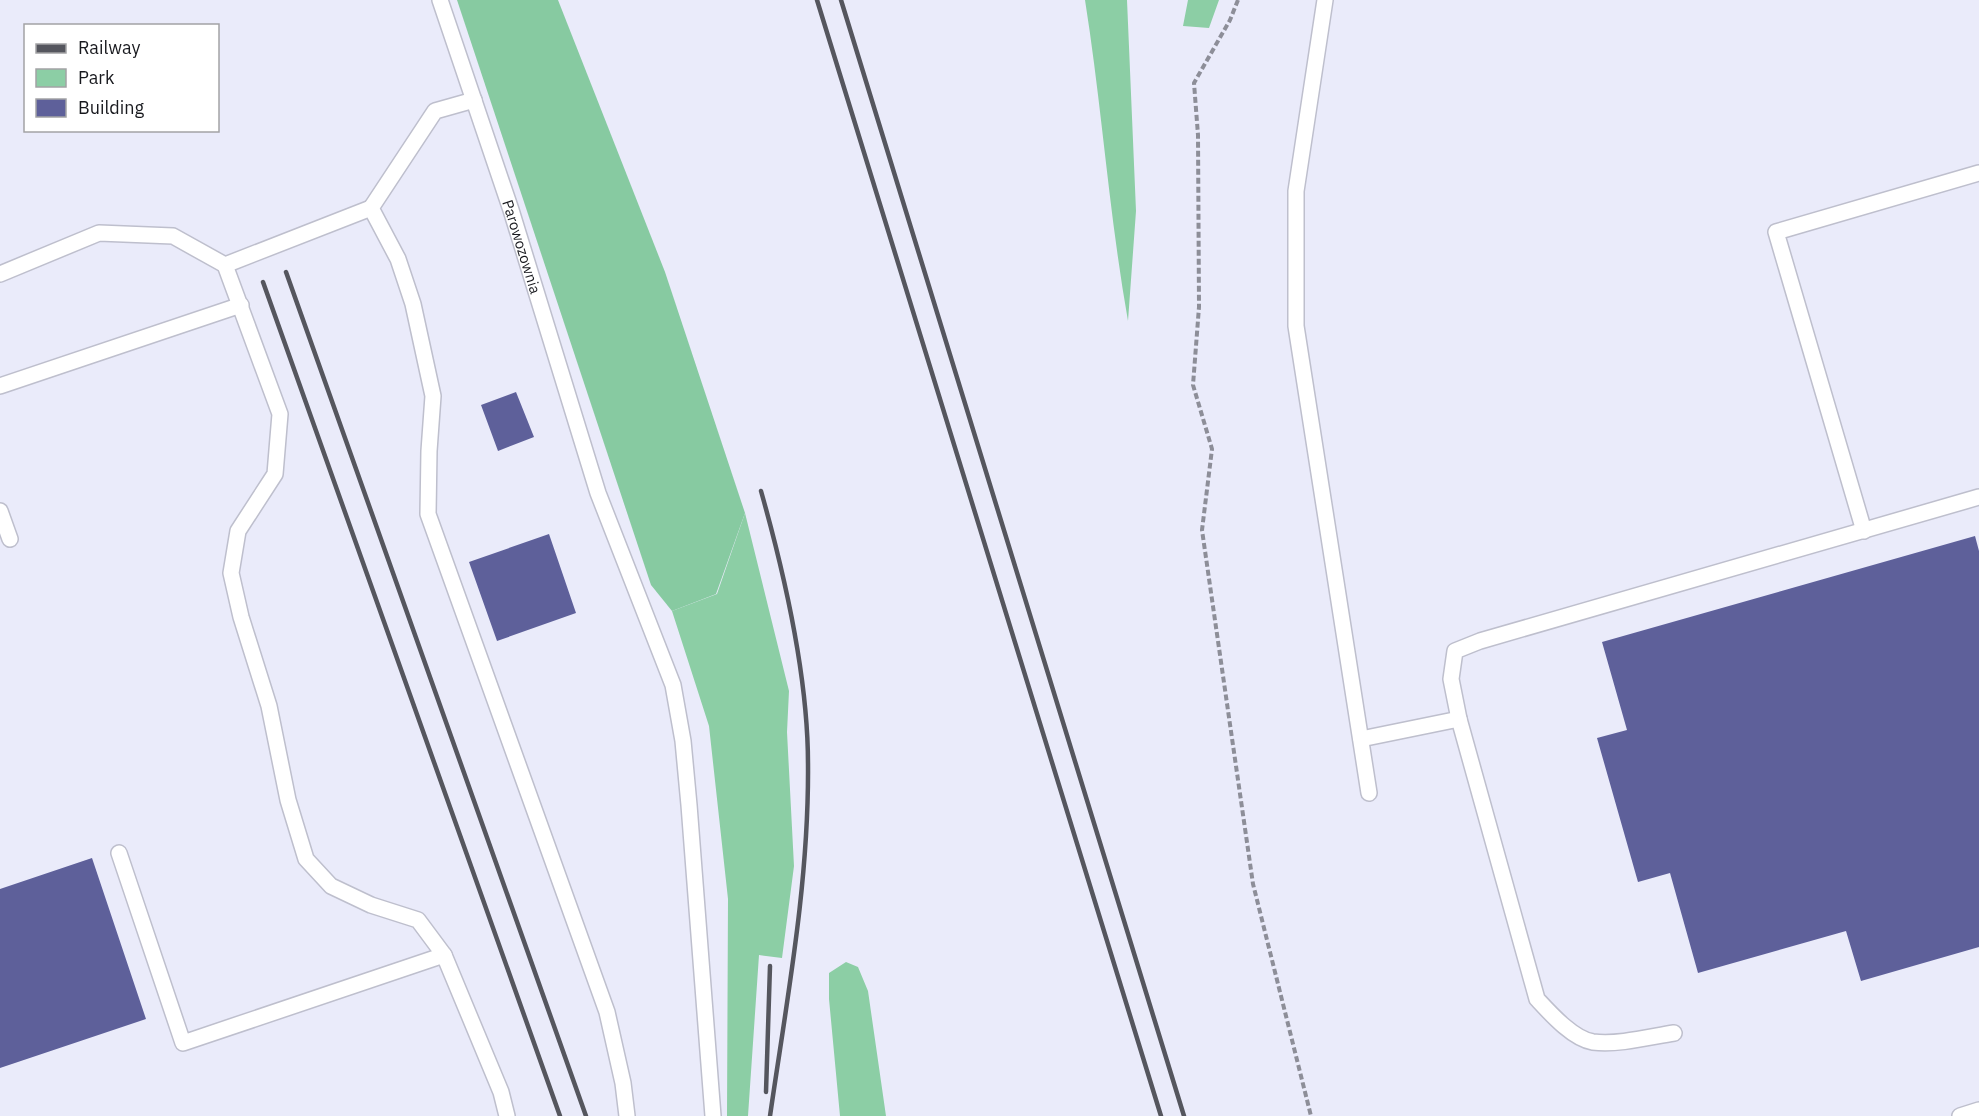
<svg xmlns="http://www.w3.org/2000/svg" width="1979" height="1116" font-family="'IBM Plex Sans',sans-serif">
<rect width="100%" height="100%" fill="#eaebfa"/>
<path fill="#8ccea5" d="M1085 0H1127L1136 211 1128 321C1109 214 1102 107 1085 0Z
M1188 0H1219L1209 28 1183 26Z
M745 513 789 691 787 732 794 866 782 958 759 955 748 1116H727L728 899 709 726 672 611 717 594Z
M846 962 858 967 868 991 886 1116H840L829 999V973Z"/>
<path fill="#87caa1" d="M457 0H558L665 272 745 513 716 594 672 611 651 585Z"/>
<path fill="#5e609a" d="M516 392 534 437 498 451 481 405Z
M549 534 576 613 497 641 469 562Z
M1975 536 1979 551V947L1861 981 1846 931 1698 973 1670 873 1638 882 1597 738 1627 730 1602 642Z
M92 858 146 1019 0 1068V889Z"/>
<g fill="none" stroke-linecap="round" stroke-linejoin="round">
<g stroke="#bebfcd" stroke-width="18">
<g id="lane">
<path id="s1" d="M440 0 511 210 598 493 673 685 683 741 689 805 713 1116"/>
<path d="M1325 0 1296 191V326L1369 793"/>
<path d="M474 100 435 111 371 208 398 259 413 304 433 396 429 451 428 514 607 1012 623 1083 627 1116"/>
<path d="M225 265 280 414 275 474 238 531 231 573 241 617 269 706 288 800 306 859 331 886 371 905 418 920 444 955"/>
<path d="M0 274 99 233 173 236 225 265 371 208"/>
<path d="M0 386 241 305"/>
<path d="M0 511 10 539"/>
<path d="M1864 531 1776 232 1979 173"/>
<path d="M1459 719 1537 999C1550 1013 1573 1039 1593 1042 1619 1045 1649 1037 1674 1033"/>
<path d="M1361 739 1459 719 1451 679 1455 651 1480 641 1979 497"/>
<path d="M119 853 183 1043 444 955 501 1092 507 1116"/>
<path d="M1960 1116 1979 1110"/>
</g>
</g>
<path stroke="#8d8e98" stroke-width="4" stroke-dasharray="6 3" stroke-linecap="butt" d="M1238 0 1230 20 1194 83 1198 135 1199 307 1193 385 1212 449 1202 530 1253 884 1311 1116"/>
<use href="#lane" stroke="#fff" stroke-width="15"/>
<path stroke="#55565e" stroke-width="4.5" d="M817 0 1161 1116
M841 0 1184 1116
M286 272 586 1116
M263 282 560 1116
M761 491C785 576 808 676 808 764 809 883 787 999 770 1116
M766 1092 770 966"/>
</g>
<g text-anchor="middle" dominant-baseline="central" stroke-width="4.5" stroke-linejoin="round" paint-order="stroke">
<g font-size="15" fill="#18191e" stroke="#fff">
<text stroke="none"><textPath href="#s1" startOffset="260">Parowozownia</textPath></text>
</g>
</g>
<rect x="24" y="24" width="195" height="108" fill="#ffffff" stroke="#a3a3a5" stroke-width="1.5"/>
<rect x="36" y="44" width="30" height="9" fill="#55565e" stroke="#a3a3a5" stroke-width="1.5"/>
<text x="78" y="54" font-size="18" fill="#18191e">Railway</text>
<rect x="36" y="69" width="30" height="18" fill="#8ccea5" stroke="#a3a3a5" stroke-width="1.5"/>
<text x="78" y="84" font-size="18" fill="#18191e">Park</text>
<rect x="36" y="99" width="30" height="18" fill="#5e609a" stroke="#a3a3a5" stroke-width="1.5"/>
<text x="78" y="114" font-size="18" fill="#18191e">Building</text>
</svg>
